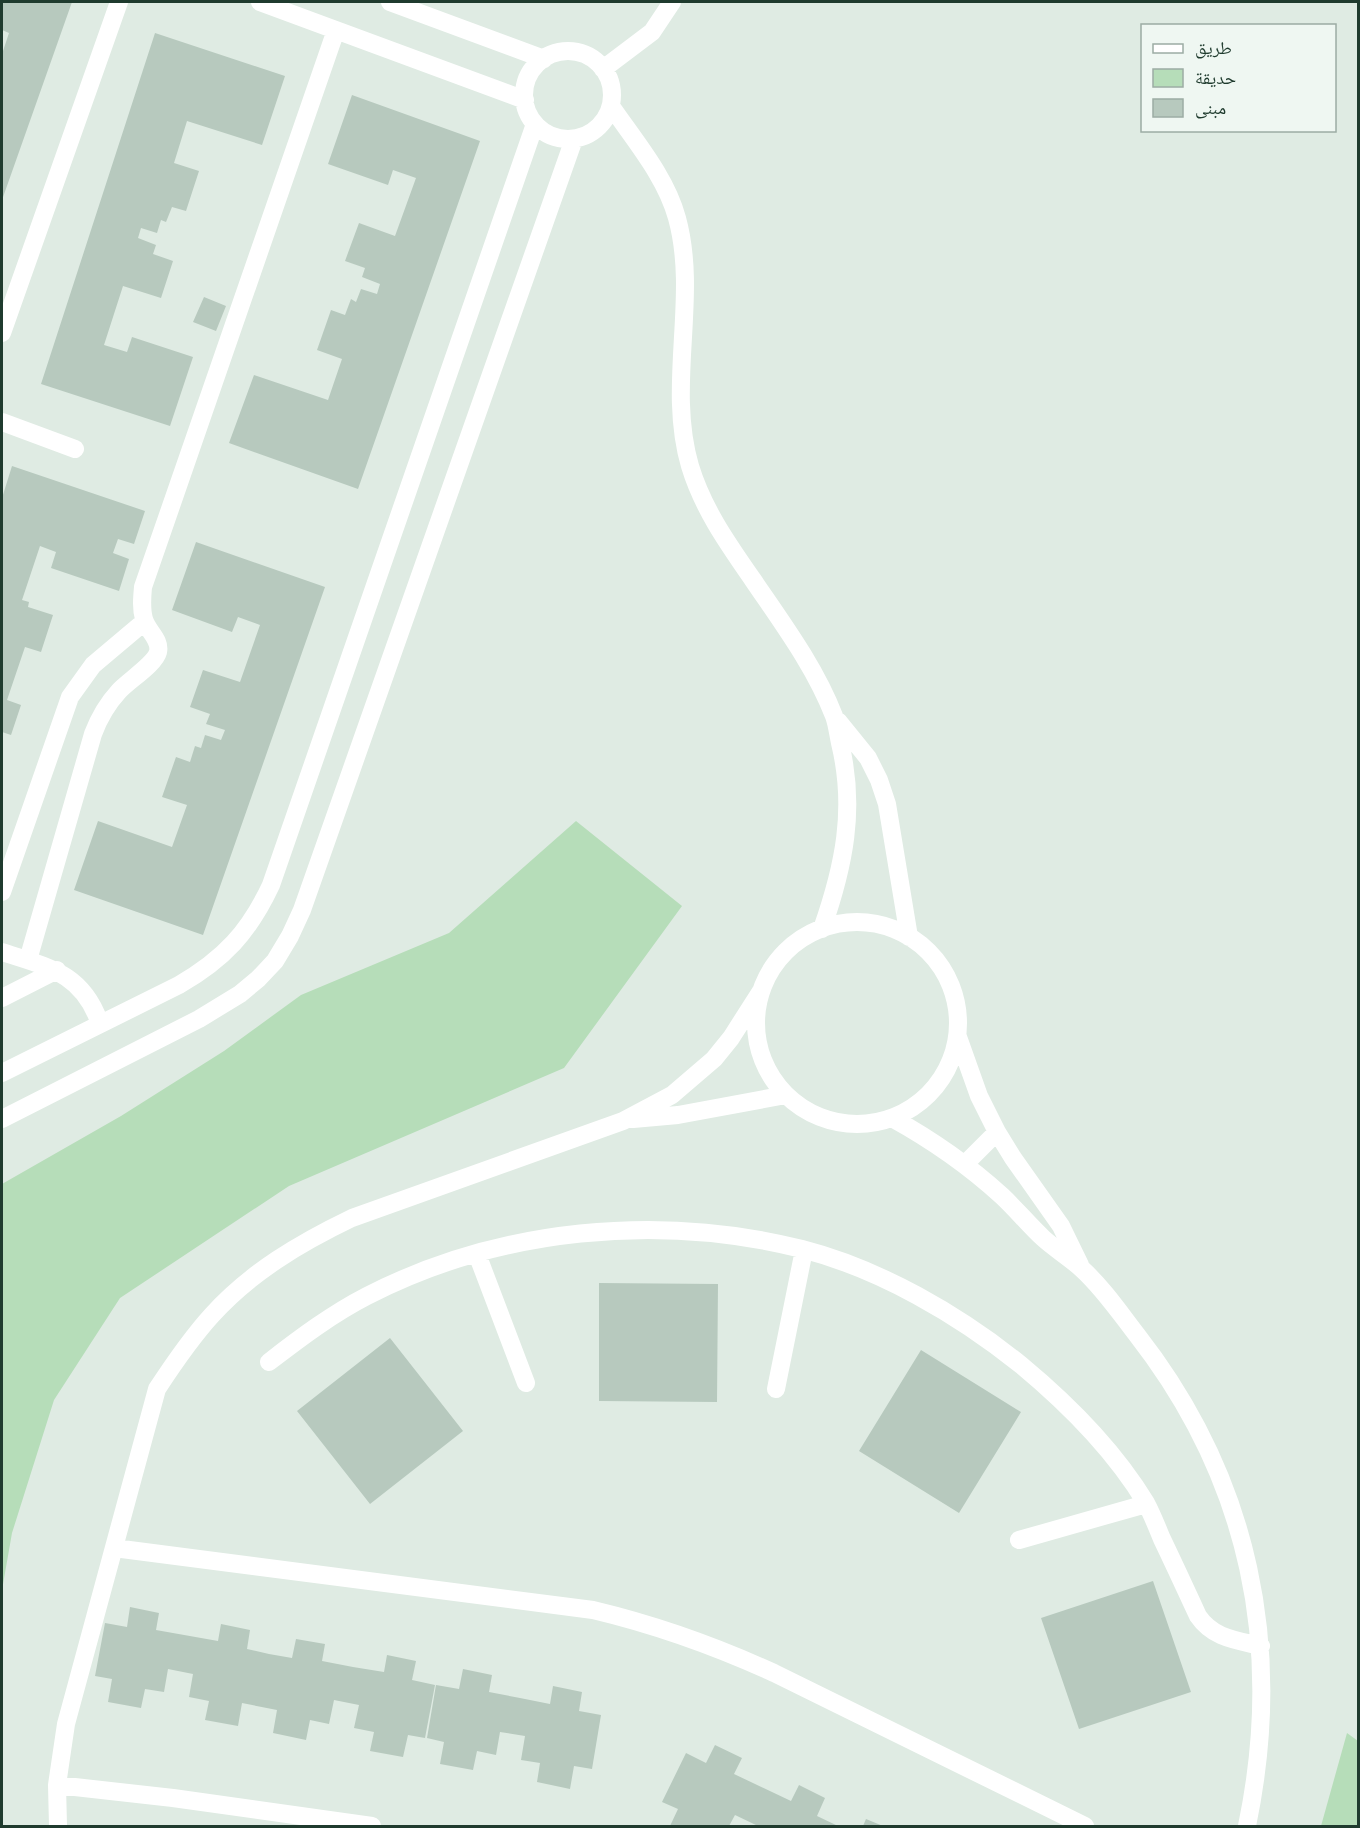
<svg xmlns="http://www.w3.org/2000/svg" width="1360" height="1828" font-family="'Work Sans','Noto Naskh Arabic',sans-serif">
<rect width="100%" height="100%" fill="#dfebe3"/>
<path fill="#b6ddb9" d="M576 821 682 906 564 1068 289 1186 120 1298 54 1400 12 1533 2 1590V1184L121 1116 224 1051 301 995 449 933Z
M1347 1733 1358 1741V1826H1321Z"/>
<path fill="#b7c9be" d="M2 2H72L2 200V54L9 33 2 30Z
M155 33 285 76 262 145 187 121 174 163 199 171 186 211 172 207 166 222 161 220 157 233 141 228 138 238 156 245 153 254 173 261 161 298 123 286 104 345 127 352 132 337 193 357 170 426 41 384Z
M352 95 480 141 358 489 229 443 254 375 328 400 342 359 317 350 331 310 345 315 351 299 356 302 361 289 377 294 380 284 362 277 365 268 345 261 359 223 395 236 416 178 393 170 388 185 328 164Z
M204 297 226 306 216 331 193 322Z
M12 466 145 511 134 544 118 539 113 553 129 559 119 591 51 568 56 552 40 546 22 600 29 602 28 607 53 615 41 652 25 647 7 700 21 705 11 735 2 732V498Z
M196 542 325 587 203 935 74 890 98 821 172 847 187 805 162 797 176 757 190 762 195 746 201 748 205 735 221 740 225 730 206 724 210 714 190 707 203 670 240 682 260 625 238 617 232 632 172 610Z
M599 1283 718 1284 717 1402 599 1401Z
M390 1338 463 1431 370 1504 297 1411Z
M921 1350 1021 1412 959 1513 859 1451Z
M1153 1581 1191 1692 1079 1729 1041 1618Z
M130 1607 159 1613 156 1630 218 1641 221 1624 250 1630 247 1649 269 1654 292 1658 296 1639 325 1644 322 1661 353 1667 384 1672 387 1655 416 1661 412 1680 435 1685 425 1738 408 1735 403 1757 370 1751 374 1732 354 1728 359 1705 334 1700 329 1724 310 1720 306 1740 273 1733 277 1710 242 1703 238 1726 205 1720 209 1701 189 1697 193 1674 168 1669 164 1692 145 1689 141 1708 108 1702 112 1679 95 1676 105 1623 127 1627Z
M463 1669 492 1675 489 1692 520 1698 550 1704 553 1686 582 1692 579 1711 601 1715 592 1769 574 1766 570 1789 537 1782 540 1763 521 1760 525 1736 500 1732 496 1755 477 1751 473 1770 440 1764 444 1742 427 1738 436 1685 459 1689Z
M715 1745 742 1758 734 1774 791 1801 799 1785 825 1798 817 1816 838 1826H758L735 1815 729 1826H670L678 1809 662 1802 686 1753 706 1763Z
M866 1819 883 1826H863Z"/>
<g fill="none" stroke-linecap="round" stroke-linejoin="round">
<path stroke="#fff" stroke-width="18" d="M260 2 525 100
M390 2 544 59
M524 95a44 44 0 1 1 88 0a44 44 0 1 1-88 0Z
M603 69 652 32 672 2
M611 106C635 141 666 177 677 218 699 298 666 384 690 466 703 509 728 544 753 580 783 624 815 667 834 716 837 724 838 734 840 743 856 809 844 866 822 929
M2 333 119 2
M2 422 75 449
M838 721 868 758 879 780 887 804 909 937
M2 892 70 697 93 665 144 622
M756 1023a101 101 0 1 1 202 0a101 101 0 1 1-202 0Z
M2 952C48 967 83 973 100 1024
M28 960 93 734C99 718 107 704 119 691 128 681 155 664 158 652 161 639 147 631 144 619 141 609 142 598 143 587L336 30
M2 998 57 970
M958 1037 979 1096 997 1132 1013 1158 1061 1226 1080 1265
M2 1073 179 985C224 959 249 932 271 885L535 124
M892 1118C932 1140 968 1165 1002 1196 1016 1209 1029 1225 1043 1238 1055 1249 1070 1258 1082 1269 1103 1288 1120 1313 1137 1335 1250 1480 1284 1648 1247 1826
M2 1119 199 1019 240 994 258 979 275 961 290 936 302 910 574 139
M633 1119 678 1115 786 1095
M965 1164 997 1132
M477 1254 526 1383
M269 1362C300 1338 332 1314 367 1296 499 1228 659 1213 802 1249 880 1269 959 1315 1021 1365 1068 1404 1114 1450 1146 1503 1152 1514 1157 1527 1162 1539 1174 1564 1186 1590 1198 1616 1213 1638 1235 1640 1261 1646
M776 1389 804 1250
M1019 1540 1146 1504
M114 1548 593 1610C656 1625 715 1646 774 1673L1085 1826
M57 1785 173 1798 372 1826
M58 1826 57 1785 66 1724 157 1389C174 1363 191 1338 212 1315 251 1272 300 1243 352 1218L623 1121 672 1095 714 1059 731 1038 761 991"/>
</g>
<rect width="1360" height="1828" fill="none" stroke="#1f3b2e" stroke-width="6"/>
<rect x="1141" y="24" width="195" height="108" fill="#eff7f2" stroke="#9caca4" stroke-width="1.5"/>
<rect x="1153" y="44" width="30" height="9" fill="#ffffff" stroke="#9caca4" stroke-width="1.5"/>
<text x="1195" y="54" font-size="18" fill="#1f3b2e">طريق</text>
<rect x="1153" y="69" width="30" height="18" fill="#b6ddb9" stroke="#9caca4" stroke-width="1.5"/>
<text x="1195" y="84" font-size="18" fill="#1f3b2e">حديقة</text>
<rect x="1153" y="99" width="30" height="18" fill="#b7c9be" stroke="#9caca4" stroke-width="1.5"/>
<text x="1195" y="114" font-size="18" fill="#1f3b2e">مبنى</text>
</svg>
